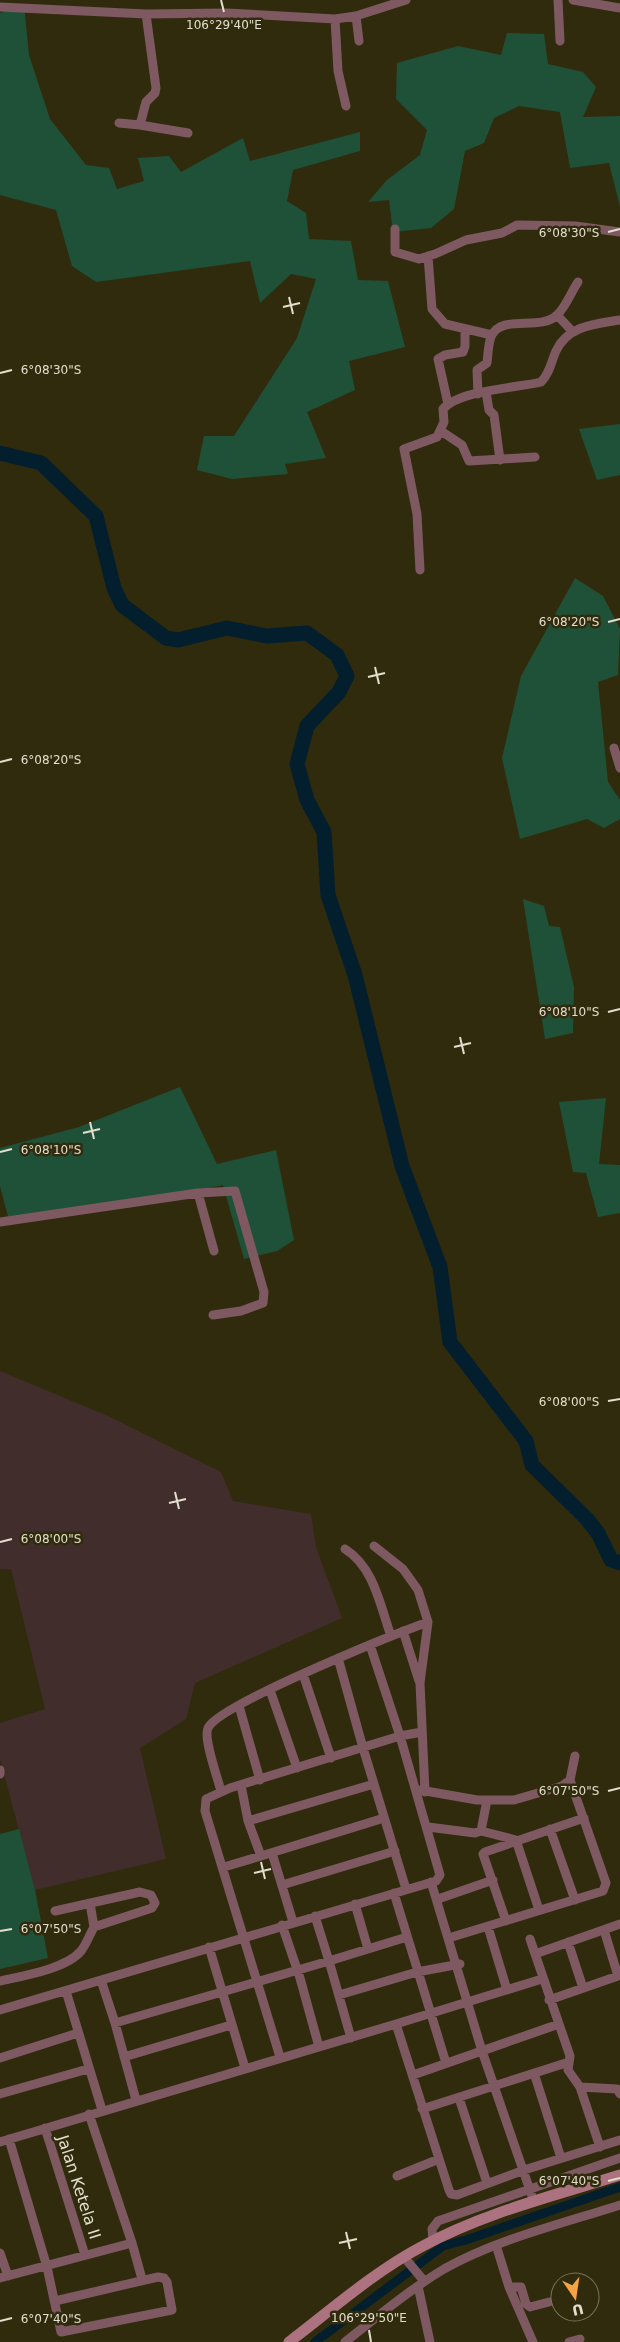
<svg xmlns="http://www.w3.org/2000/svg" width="620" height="2342" font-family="'DejaVu Sans',sans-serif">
<rect width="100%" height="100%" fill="#312b0d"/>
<path fill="#412d2c" d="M0 1371 108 1416 221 1472 233 1501 311 1514 316 1547 342 1618 195 1683 186 1719 140 1748 166 1859 35 1890 0 1759V1723L45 1709 11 1569H0Z"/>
<path fill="#1f5138" d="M24 5 29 55 50 119 86 165 109 168 117 189 144 181 138 158 169 156 181 172 243 138 250 161 360 132V151L293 170 287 201 306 213 309 239 351 241 358 280 388 281 405 347 349 361 355 390 307 412 326 458 285 464 288 474 232 479 197 470 204 436H234L297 338 316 279 291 274 260 303 250 261 96 282 72 266 56 210 0 195V13Z
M507 33 544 34 548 64 583 72 596 87 583 117 620 116V207L609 163 570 168 560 112 519 106 494 118 484 143 465 151 454 209 431 228 393 232 389 200 368 202 387 180 420 155 427 130 396 99 397 63 458 46 501 55Z
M620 424V475L597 480 579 429Z
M575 578 603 596 620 629 618 675 598 682 608 782 620 800V819L604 828 587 819 520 839 502 758 521 676Z
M523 899 544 906 549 926 560 927 574 987 573 1033 545 1039Z
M180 1087 217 1164 276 1150 294 1240 277 1251 244 1259 223 1185 114 1208 10 1224 0 1186V1148L79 1127Z
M606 1098 599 1164 620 1165V1213L598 1217 586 1173 573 1172 559 1102Z
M19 1829 35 1890 48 1958 0 1969V1834Z"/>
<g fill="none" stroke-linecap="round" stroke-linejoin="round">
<path stroke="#031f2e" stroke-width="9" d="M315 2342 443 2246 466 2240 620 2187"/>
<path stroke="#031f2e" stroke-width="15" d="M0 453 41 463 96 516 114 588 122 605 166 638 178 640 227 628 267 636 307 633 337 655 347 676 339 692 307 726 297 764 307 800 324 832 328 895 355 975 402 1166 440 1267 450 1342 526 1441 532 1465 587 1519 598 1533 611 1560 620 1563"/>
<path stroke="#7e5962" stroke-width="9" d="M558 0 560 41
M573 0 620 8
M0 7 146 14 227 13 335 19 356 16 406 0
M356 16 359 41
M335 19 338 71 346 106
M119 123 140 125 146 102 155 93 156 88 146 14
M140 125 188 133
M395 229V252L419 259 435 254 466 240 502 233 517 225 575 226 620 232
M428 256 432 309 445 324 492 335
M557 315 572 331
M486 392 489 410 494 415 500 460
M478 394 477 370 487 363C488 355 488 345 491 337 500 313 540 332 557 315 566 307 571 292 578 282
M448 404 438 359 445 355 463 352 465 346V330
M441 431 462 445 469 461 535 457
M420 570 417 514 404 449 437 437 444 422 443 409C459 390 517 388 541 382 550 373 551 362 556 351 568 325 596 324 620 320
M614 748 620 768
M198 1193 235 1191 264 1292 263 1303 241 1311 213 1315
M0 1222 198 1193 214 1251
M374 1546 403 1569 418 1590 428 1622 420 1683 425 1792
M345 1549C374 1567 380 1605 391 1636
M403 1631 419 1681
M338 1658 363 1748 406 1889
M303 1674 331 1758
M270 1690 297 1768
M239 1706 260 1780
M0 1770V1774
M420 1790 477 1800H514L562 1786 570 1780 575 1756
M221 1791C218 1779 203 1738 208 1728 218 1705 395 1634 428 1622
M248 1821 374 1784
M428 1827 475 1833 481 1831 487 1800
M550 1829 575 1900
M481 1831 516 1840 539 1910
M272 1853 293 1922
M261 1856 384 1818
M224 1867 261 1856 248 1821 241 1785
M431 1882 482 2051 534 2202
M282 1885 395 1851
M394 1893 446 2063
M441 1898 493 1880
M90 1903 94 1927
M355 1904 368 1949
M315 1916 329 1961 407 1937
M506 1921 483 1854 485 1852 584 1818
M282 1925 300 1978 319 2047
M488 1927 507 1990
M452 1937 603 1891 606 1883 570 1780
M568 1942 583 1988
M209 1947 245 2068
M535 1954 620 1924
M542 1979 396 2024 449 2190 451 2194 457 2195 524 2170 620 2140
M101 1980 115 2023 329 1961 351 2038
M0 1981C22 1976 66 1969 81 1951 86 1945 90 1934 94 1927L152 1908 155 1903 151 1895 140 1892 55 1911
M66 1991 102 2110
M339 1995 417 1972 460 1964
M549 2000 618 1976 604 1930
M0 2010 436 1881 440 1875 400 1736 370 1645
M115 2023 136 2100
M559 2024 570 2056 568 2070 580 2087 617 2089 620 2094
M124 2057 231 2025
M280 2057 205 1811 206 1799 230 1788 400 1736 422 1732
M0 2058 78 2033
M534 2073 561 2158
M413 2075 559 2024 530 1939
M580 2087 600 2147
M0 2094 88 2069
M459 2098 487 2183
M422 2109 569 2062
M89 2114 132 2243 142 2279
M45 2128 85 2255
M9 2139 47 2267 61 2332 172 2310 167 2282 164 2278 158 2277 55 2301
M0 2142 396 2024
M397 2176 439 2159
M433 2240 432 2229 438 2221 620 2158
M496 2245 509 2287 533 2342
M0 2253 8 2276
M404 2257 424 2281
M0 2278 132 2243
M418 2286 430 2342
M509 2287H521L526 2304 530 2307 549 2302
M345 2342C377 2317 409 2290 444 2269 498 2239 561 2224 620 2205
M569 2342 580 2339"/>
<path stroke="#ad7280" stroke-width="11" d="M289 2342C331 2310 374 2272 421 2247 483 2213 553 2196 620 2175"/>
</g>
<path fill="none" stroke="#e3dfce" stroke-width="2" d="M221 0 224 12M608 232 620 229M289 297 293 314M283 307 300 303M0 373 12 370M608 622 620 619M375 667 379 684M368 677 385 673M0 762 12 759M608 1012 620 1009M460 1037 464 1054M454 1047 471 1043M90 1122 94 1139M83 1133 100 1129M0 1152 12 1149M608 1401 620 1399M175 1492 179 1509M169 1503 186 1499M0 1542 12 1539M608 1791 620 1788M261 1862 265 1879M254 1873 271 1869M0 1931 12 1929M608 2181 620 2178M346 2232 350 2249M339 2243 357 2239M0 2321 12 2318M369 2330 371 2342"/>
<g text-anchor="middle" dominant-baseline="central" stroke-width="5" stroke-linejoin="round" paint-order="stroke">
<g font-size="16" fill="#e3dfce" stroke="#312b0d">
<text transform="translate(79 2187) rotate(72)">Jalan Ketela II</text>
</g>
</g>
<g font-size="12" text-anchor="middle" fill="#e3dfce" stroke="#312b0d" stroke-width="5" stroke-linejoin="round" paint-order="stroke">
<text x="224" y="29">106°29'40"E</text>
<text x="569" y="237">6°08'30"S</text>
<text x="51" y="374">6°08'30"S</text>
<text x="569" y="626">6°08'20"S</text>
<text x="51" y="764">6°08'20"S</text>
<text x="569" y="1016">6°08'10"S</text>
<text x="51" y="1154">6°08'10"S</text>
<text x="569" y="1406">6°08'00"S</text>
<text x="51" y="1543">6°08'00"S</text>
<text x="569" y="1795">6°07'50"S</text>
<text x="51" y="1933">6°07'50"S</text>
<text x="569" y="2185">6°07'40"S</text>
<text x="369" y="2322">106°29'50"E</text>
<text x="51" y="2323">6°07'40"S</text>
</g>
<g transform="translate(575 2297) rotate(167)"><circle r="24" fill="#312b0d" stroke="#78735a"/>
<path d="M0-4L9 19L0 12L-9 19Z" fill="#f6a246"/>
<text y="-8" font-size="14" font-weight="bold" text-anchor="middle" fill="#e3dfce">U</text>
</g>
</svg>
